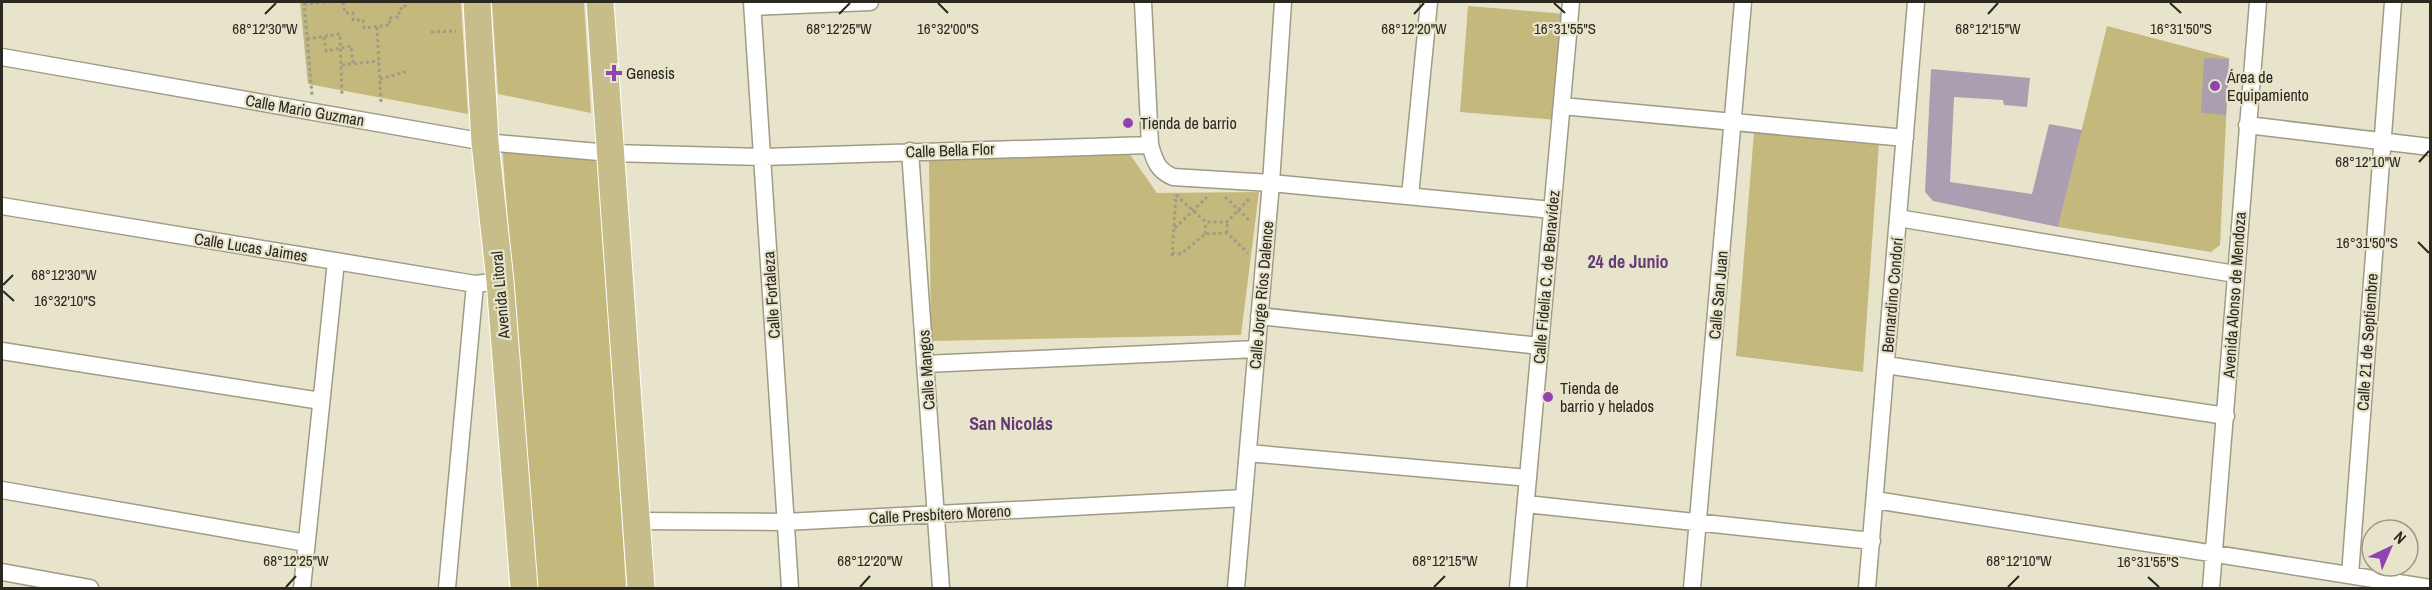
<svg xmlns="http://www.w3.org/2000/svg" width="2432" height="590" font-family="'Archivo Narrow',sans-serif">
<rect width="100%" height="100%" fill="#e8e4cc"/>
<path fill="#c4b87c" d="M300 2H461L468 114 308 84Z
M492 2H584L591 113 498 94Z
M1468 6 1577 15 1569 121 1460 112Z
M2107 26 2229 58 2220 245 2211 252 2058 227Z
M1754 132 1879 143 1863 372 1736 356Z
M502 144 599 162 626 588H536Z
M1129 153 1157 193 1259 192 1241 335 931 341 929 159Z"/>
<path fill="#ab9eb1" d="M2204 58 2229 59 2226 115 2201 113Z
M1931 69 2030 78 2027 107 2004 105 2003 100 1954 97 1950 182 2032 194 2049 124 2082 130 2058 227 1933 201 1925 192Z"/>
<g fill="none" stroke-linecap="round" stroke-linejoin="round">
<g stroke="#a09b85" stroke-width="19">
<path id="minor" d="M752 2 790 588
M1143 2 1150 145
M753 7 870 2
M2 57 485 142 610 153 763 157 1150 145C1155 161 1157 170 1173 177L1271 183 1552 210
M1562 106 1905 138
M2247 125 2430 147
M910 151 941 588
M1410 196 1429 2
M2 206 475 284 500 281
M1898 218 2235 274
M1259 316 1540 346
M2 351 321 401
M925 364 1257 349
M1886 365 2226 416
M1248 453 1528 478
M2 490 306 543
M1875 500 2430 588
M1526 504 1872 541
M637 521 785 522 1244 498
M2 572 90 588
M2350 575 2393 2
M302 588 336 261
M447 588 475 284
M1236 588 1271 183 1283 2
M1518 588 1571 2
M1692 588 1743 2
M1867 588 1916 2
M2211 588 2258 2"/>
</g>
<g stroke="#fff" stroke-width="29">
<path id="primary" d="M477 2 485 142 500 281 524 588
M600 2 641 588"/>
</g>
<path stroke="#9e9b89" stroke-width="3" stroke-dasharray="3 3" stroke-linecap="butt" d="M304 2 312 95
M343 2 345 13H353V20H363L364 28 390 25 389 18 399 17V9L405 8V2
M304 4 325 2
M377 27 381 102
M431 32 456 31
M324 37 326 51 351 46 353 63
M307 39 340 34 342 95
M342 65 379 61
M380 79 409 71
M1176 195 1206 222H1227L1250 198
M1225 197 1251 222
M1175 228 1207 197
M1227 233V222
M1205 234 1206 222
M1172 253 1181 254 1205 234 1227 233 1248 253
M1172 256 1176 195"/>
<use href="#minor" stroke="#fff" stroke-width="16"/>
<use href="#primary" stroke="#c7bd8a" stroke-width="27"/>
</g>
<path fill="none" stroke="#2a281f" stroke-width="2" d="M938 3 948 13M1554 3 1565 13M2170 3 2181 13M265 14 276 3M839 14 850 3M1414 14 1424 3M1988 14 1998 3M2419 162 2429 151M2418 242 2429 253M3 285 13 275M3 291 14 301M2148 577 2159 587M286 587 296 576M860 587 870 576M1434 587 1445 576M2008 587 2019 576"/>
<g fill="#9243b3" stroke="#e8e4cc" stroke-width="2">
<path d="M611 64h6v6h6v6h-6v6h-6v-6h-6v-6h6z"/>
<circle cx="2215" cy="86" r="6"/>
<circle cx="1128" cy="123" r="6"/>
<circle cx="1548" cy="397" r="6"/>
</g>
<g text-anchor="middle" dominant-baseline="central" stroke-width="4.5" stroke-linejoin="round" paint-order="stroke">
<g font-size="16" fill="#2a281f" stroke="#e8e4cc" text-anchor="start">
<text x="626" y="73">Genesis</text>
<text x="2227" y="77">Área de<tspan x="2227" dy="18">Equipamiento</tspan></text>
<text x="1140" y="123">Tienda de barrio</text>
<text x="1560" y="388">Tienda de<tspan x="1560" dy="18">barrio y helados</tspan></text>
</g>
<g font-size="16" fill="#2a281f" stroke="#e8e4cc">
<text transform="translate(305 110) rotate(10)">Calle Mario Guzman</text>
<text transform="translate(950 150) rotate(-2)">Calle Bella Flor</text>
<text transform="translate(251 247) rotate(9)">Calle Lucas Jaimes</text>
<text transform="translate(1546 277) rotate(-85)">Calle Fidelia C. de Benavídez</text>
<text transform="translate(500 295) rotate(-95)">Avenida Litoral</text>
<text transform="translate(771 295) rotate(-94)">Calle Fortaleza</text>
<text transform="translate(1261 295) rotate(-85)">Calle Jorge Ríos Dalence</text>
<text transform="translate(1718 295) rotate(-85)">Calle San Juan</text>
<text transform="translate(1892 295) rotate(-85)">Bernardino Condorí</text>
<text transform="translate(2234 295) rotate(-86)">Avenida Alonso de Mendoza</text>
<text transform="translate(2367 342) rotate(-86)">Calle 21 de Septiembre</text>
<text transform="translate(926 370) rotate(-94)">Calle Mangos</text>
<text transform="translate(940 514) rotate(-3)">Calle Presbítero Moreno</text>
</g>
<g font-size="18" font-weight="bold" fill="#633c74" stroke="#e8e4cc">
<text x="1628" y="261">24 de Junio</text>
<text x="1011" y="423">San Nicolás</text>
</g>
</g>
<g font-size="15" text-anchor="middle" fill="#2a281f" stroke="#e8e4cc" stroke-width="4.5" stroke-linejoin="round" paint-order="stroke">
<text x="2181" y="34">16°31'50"S</text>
<text x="948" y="34">16°32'00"S</text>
<text x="1565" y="34">16°31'55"S</text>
<text x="265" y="34">68°12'30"W</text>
<text x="839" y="34">68°12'25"W</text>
<text x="1414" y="34">68°12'20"W</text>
<text x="1988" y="34">68°12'15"W</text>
<text x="2368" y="167">68°12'10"W</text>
<text x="2367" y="248">16°31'50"S</text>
<text x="64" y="280">68°12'30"W</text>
<text x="65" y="306">16°32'10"S</text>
<text x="296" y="566">68°12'25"W</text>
<text x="870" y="566">68°12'20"W</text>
<text x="1445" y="566">68°12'15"W</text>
<text x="2019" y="566">68°12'10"W</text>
<text x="2148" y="567">16°31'55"S</text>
</g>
<rect width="2432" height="590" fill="none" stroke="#2a281f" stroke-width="6"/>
<g transform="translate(2390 548) rotate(44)"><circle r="28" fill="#e8e4cc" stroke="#9c9987" stroke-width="1.5"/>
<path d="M0-4.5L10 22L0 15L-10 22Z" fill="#9243b3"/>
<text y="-9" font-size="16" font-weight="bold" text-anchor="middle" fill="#2a281f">N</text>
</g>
</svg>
